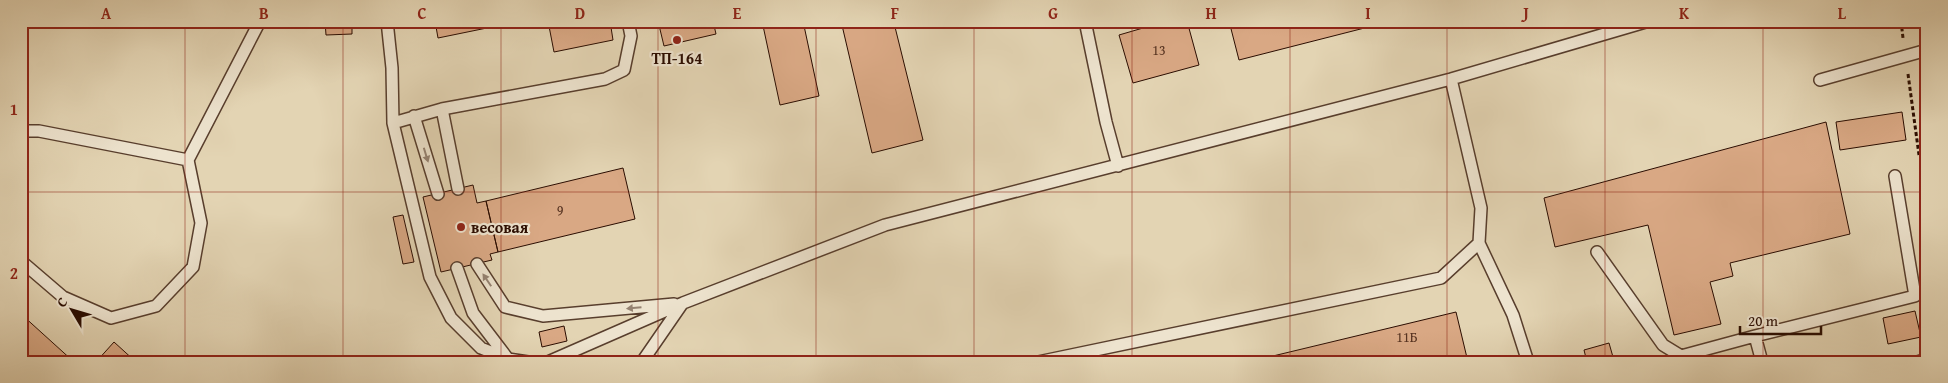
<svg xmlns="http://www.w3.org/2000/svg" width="1948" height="383" font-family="'Gentium Book Plus',serif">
<rect width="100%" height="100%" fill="#e3d4b3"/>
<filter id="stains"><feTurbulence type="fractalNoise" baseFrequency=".004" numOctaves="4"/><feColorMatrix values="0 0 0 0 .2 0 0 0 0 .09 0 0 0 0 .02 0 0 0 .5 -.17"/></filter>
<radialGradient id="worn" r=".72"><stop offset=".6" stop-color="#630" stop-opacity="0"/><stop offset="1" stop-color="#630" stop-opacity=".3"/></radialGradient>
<path fill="#d9a884" stroke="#2a0c00" d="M325 21H352V34L326 35Z
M435 21H521L438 38Z
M548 21H610L613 40 554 52Z
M658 21H713L716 34 664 46Z
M762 21H803L819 96 780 105Z
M841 21H915L895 27 923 140 872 153Z
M1167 21H1187L1199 65 1133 83 1119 35Z
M1229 21H1392L1239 60Z
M1902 112 1906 140 1840 150 1836 122Z
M1826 122 1850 234 1730 263 1733 276 1710 282 1721 324 1674 335 1648 225 1555 247 1544 198Z
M623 168 635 219 498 252 486 201Z
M473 185 477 203 486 201 498 252 490 254 492 260 441 272 423 197Z
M403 215 414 262 403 264 393 217Z
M1915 311 1921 337 1888 344 1883 318Z
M1456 312 1468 362H1248Z
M21 314 74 362H21Z
M564 326 567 341 542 347 539 332Z
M114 342 136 362H96Z
M1609 343 1613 357 1587 362 1584 350Z
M1927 353V362H1915L1914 356Z"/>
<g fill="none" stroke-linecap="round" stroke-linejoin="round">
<g stroke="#583e2d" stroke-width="14">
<path id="lane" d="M387 21 392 68 393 123 430 277 451 318 481 348 508 359
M1085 21 1106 122 1118 166
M1820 80 1927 50
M442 109 458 189
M414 116 438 194
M393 123 442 109 605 79 624 70 631 36 628 21
M21 131H39L188 160
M1479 243 1513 315 1528 362
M1597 252 1663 345 1681 356 1755 336
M21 261 63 297 111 318 156 306 193 267 201 223 188 160 260 21
M477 264 505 307 543 316 674 304
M457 268 473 313 508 359 528 362
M548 362 683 303 885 225 1451 79 1649 21
M642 362 682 304
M1038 362 1441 278 1479 243 1481 208 1451 79
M1762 362 1755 336 1915 296 1895 176"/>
</g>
<path stroke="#2a0c00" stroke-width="3" stroke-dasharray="4 2.5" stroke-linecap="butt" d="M1901 21 1903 38
M1908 74 1919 155"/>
<use href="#lane" stroke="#ede3ce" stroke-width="11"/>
</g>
<defs><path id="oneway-solid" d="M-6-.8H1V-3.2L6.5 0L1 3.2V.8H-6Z" transform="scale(1.25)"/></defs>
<g fill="#958271">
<use href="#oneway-solid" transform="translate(426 155) rotate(73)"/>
<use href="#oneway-solid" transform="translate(487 280) rotate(-124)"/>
<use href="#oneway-solid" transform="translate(634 308) rotate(175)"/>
</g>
<path fill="none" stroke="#8f2418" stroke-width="1" stroke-opacity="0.55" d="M185 21V362M343 21V362M501 21V362M658 21V362M816 21V362M974 21V362M1132 21V362M1290 21V362M1447 21V362M1605 21V362M1763 21V362M21 192H1927"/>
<g fill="#8f2418" stroke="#ede3ce" stroke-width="2">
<circle cx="677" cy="40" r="5"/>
<circle cx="461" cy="227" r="5"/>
</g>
<g text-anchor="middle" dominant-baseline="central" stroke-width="4.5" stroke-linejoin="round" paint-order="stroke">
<g font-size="14" fill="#563321">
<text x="1159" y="50">13</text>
<text x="560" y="210">9</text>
<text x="1407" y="337">11Б</text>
</g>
<g font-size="16" font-weight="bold" fill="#2a0c00" stroke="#ede3ce">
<text x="677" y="58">ТП-164</text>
<text x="471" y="227" text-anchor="start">весовая</text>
</g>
</g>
<rect width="1948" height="383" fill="none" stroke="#e3d4b3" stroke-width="55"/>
<g transform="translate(72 310) rotate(308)" stroke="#ede3ce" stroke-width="4" paint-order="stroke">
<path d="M0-4L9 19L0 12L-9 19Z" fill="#2a0c00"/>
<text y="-8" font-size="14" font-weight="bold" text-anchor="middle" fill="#2a0c00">С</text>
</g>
<path d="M1740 326v8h81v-8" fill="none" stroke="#2a0c00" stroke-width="2.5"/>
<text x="1748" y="326" font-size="15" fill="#2a0c00" stroke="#ede3ce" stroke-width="4" paint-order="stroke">20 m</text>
<rect x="28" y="28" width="1892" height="328" fill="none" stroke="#8f2418" stroke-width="2"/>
<g font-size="16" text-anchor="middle" font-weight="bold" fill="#8f2418">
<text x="106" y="19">A</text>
<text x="264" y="19">B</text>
<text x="422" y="19">C</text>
<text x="580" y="19">D</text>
<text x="737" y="19">E</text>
<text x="895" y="19">F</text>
<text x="1053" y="19">G</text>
<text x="1211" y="19">H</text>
<text x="1368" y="19">I</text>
<text x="1526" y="19">J</text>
<text x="1684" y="19">K</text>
<text x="1842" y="19">L</text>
<text x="14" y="115">1</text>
<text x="14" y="279">2</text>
</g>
<rect width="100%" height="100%" filter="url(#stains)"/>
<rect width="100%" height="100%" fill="url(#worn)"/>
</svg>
